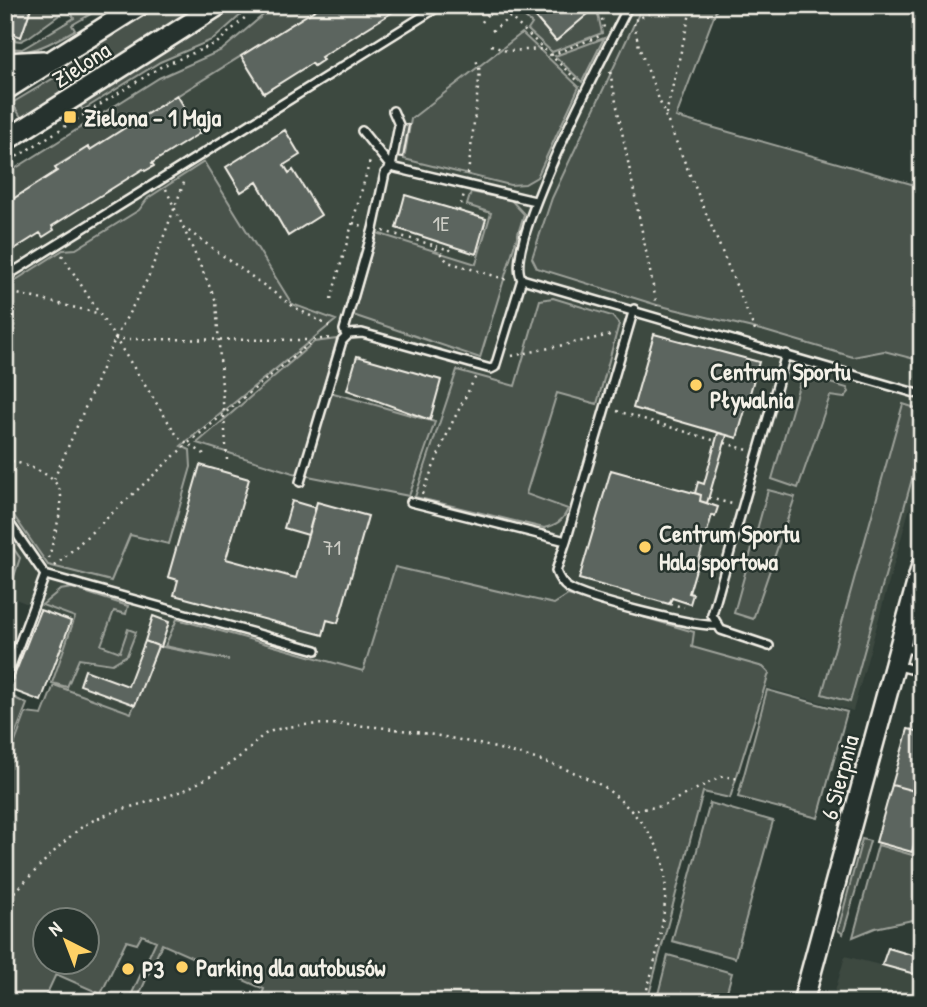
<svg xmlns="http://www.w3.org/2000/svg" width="927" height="1007" font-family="'Patrick Hand',sans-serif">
<rect width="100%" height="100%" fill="#2e3b34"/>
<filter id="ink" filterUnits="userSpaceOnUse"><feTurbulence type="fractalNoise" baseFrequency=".0143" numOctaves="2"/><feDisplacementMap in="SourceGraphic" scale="14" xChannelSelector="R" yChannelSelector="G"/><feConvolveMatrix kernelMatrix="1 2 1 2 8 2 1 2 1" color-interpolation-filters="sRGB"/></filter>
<g filter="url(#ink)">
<path fill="#3c4841" d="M323 5H718L676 117 826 160 853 357 884 351 922 361V464L853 711 388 585 363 671 131 714 50 684 71 621 5 595V204L88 147 90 150Z
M845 956 922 976V1002H832Z"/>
<path fill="#48524c" stroke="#9ea29a" stroke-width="2" fill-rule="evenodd" d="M32 5H73L29 37 21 41 5 39V31L21 37Z
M82 5H106L72 25 75 30C52 42 32 56 5 51V48L22 49 29 45 74 18 71 12Z
M157 5H202L5 129 21 117 12 103 57 76 54 70Z
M238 5H252L214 39 160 62 83 110 80 106Z
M275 5H323L90 150 88 147 55 167 57 171 5 204V175L159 78 222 50Z
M536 5H544L547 9 537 19 556 41 587 14 580 5H596L602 33 552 52 528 30 532 24 523 16Z
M643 5H718L676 117 922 187V361L884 351 853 357 765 331 657 305 537 268 532 258 552 198Z
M522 33 579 87 537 177 525 184 510 185 404 159 411 119Z
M604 38 582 82 555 56Z
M204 162 292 304 336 320 181 446 190 450 191 467 169 544 130 535 111 581 48 565 5 503V287L63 250 76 249 139 210 148 198Z
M471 192 511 200 524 214 480 358 353 315 377 233 476 264 491 213 467 205Z
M553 298 612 316 619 324 597 404 557 393 526 494 568 509C563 521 556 525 544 528L415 497 457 370 515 386 540 300Z
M337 339 323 390 435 422 409 496 293 473 197 443 314 342Z
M806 376 847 388 849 392 844 398 830 396 798 488 772 479 800 382Z
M903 404 922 410V443L850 702 822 694Z
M768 490 795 497 753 619 734 613Z
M5 536 20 558 5 604Z
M395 567 554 604 568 595 694 632 692 647 763 667 769 673 730 798 703 792 647 1002H259L264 989 162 944 136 1002H128L156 941 142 935 137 944 126 941 101 994 56 974 43 1002H23L5 996V769L26 713 42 715 54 685 131 713 158 646 229 660 165 646 177 619 363 671ZM46 920H88V962H46Z
M72 588 128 606 126 614 114 611 101 645 120 652 128 629 136 632 127 655 112 664 79 659 67 687 52 683 75 617 42 605 60 590Z
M767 690 847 712 818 818 738 797Z
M9 695 27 704 5 760V703Z
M710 803 773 821 735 958 672 941Z
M862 839 870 841 843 934 838 930Z
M878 845 919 857 915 871 922 874V918L875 928 853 937Z
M668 955 732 973 724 1002H656Z"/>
<path fill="#5c655e" stroke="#f4f1e8" stroke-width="2" d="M5 5H32L21 37 5 31Z
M323 5H404L321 57 323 60 314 66 312 63 264 93 241 56Z
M544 5H580L588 14 556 41 536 18 547 9Z
M177 95 200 133 152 163 154 166 145 171 143 169 52 226 54 230 43 237 40 233 5 255V204L57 171 55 168 88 147 90 150Z
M403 124 409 125 403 157 396 156Z
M285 130 300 155 284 165 289 173 293 170 321 215 288 236 257 182 241 192 226 167Z
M405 195 486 219 476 254 396 228Z
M654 334 759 362 737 438 633 408Z
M357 356 441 380 430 420 347 390Z
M718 433 727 435 707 503 700 501 701 495 695 493 698 482 704 484Z
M200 465 249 479 226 559 296 578 317 502 368 516 338 623 327 620 323 635 174 595 178 580 168 577Z
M611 470 701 495 700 501 718 507 715 516 712 515 689 593 693 594 690 604 672 598 669 604 579 579Z
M292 501 316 508 308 535 284 528Z
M40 610 71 621 41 701 9 689Z
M153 616 169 622 161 647 145 641Z
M145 641 158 646 135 705 80 685 85 670 128 686Z
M908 729 922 732V793L892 785Z
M892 785 922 793V816L912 852 876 842Z
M888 948 922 958V976L882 965Z"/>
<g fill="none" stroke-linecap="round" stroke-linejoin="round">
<g stroke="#f4f1e8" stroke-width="12">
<path id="lane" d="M362 131 391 167
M391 167 399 125 393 111
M5 277 441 5
M522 279 922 395
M346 336 344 330 373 229 385 173 391 167 535 201
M300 482 342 341 349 334 362 333 491 369 495 367 522 279C500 249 610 44 629 5
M411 502 566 541 634 309
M5 517 45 575 5 682
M566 541 556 571C558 577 563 585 568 588 585 599 696 627 716 625
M45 575 316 650
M769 646 721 630 712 615 786 354
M902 647 922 652
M895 665 922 672"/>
</g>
<g stroke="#f4f1e8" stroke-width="24">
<path id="secondary" d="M5 63 43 61
M5 90 140 5
M5 141 219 5
M803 1002 922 565"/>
</g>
<path stroke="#f4f1e8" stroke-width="2.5" stroke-dasharray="2 5" stroke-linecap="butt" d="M499 5 510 17
M599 5 604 28
M635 20 667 5
M482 22 494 5
M634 23 639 47 665 115 756 333
M492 31 510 17 579 82
M491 45 506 51 544 49
M551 55 600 36
M610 72 657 306
M666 114 692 5
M5 164 162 66 217 43 259 5
M468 174 480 71 475 57
M166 189 216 301 227 460
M459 211 464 194
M353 223 363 226
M183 227 294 307 331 327
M383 231 433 245 448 262 508 280
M436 246 450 250 451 246
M62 255 178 437 204 454
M5 291 97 313
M331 299 370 161
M115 339 311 340
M512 356 615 334
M617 411 716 441
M725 443 748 450
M5 459C80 480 63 495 49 558
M54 479 115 339 148 278 185 180
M422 494 451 425 476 376
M709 498 732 504
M55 566 186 445 314 340 331 338
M670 604 684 607
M630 811 662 806 723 776 739 779
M5 902C28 880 69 831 94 820 129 804 166 801 198 783 215 774 232 763 247 751 253 746 259 737 267 733 329 705 548 750 605 788 628 804 656 835 663 862 672 898 655 966 643 1002"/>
<use href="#lane" stroke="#26332d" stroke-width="7"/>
<use href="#secondary" stroke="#26332d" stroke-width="19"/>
</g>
</g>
<g fill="#ffd166" stroke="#26332d" stroke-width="2.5">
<rect x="63" y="110" width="14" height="14" rx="3.5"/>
<circle cx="696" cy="385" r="7"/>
<circle cx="645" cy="547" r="7"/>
<circle cx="182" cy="967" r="7"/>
<circle cx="128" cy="969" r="7"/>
</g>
<g text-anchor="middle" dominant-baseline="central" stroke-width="5" stroke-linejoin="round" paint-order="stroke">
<g font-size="21" fill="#cecec6">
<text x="441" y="223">1E</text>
<text x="332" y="547">71</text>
</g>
<g font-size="24" fill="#f4f1e8" stroke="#26332d">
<text transform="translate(81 64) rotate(-33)">Zielona</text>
<text transform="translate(839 777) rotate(-75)">6 Sierpnia</text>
</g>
<g font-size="24" font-weight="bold" fill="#f4f1e8" stroke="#26332d" text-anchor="start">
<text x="84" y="117">Zielona - 1 Maja</text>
<text x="710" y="371">Centrum Sportu<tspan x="710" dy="28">Pływalnia</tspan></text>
<text x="659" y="533">Centrum Sportu<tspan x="659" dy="28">Hala sportowa</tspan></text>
<text x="196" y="967">Parking dla autobusów</text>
<text x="142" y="969">P3</text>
</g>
</g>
<rect width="927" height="1007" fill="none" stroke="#26332d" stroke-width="28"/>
<rect x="14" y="14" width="899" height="979" fill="none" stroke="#f4f1e8" stroke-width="2.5" filter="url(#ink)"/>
<g transform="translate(66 941) rotate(318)"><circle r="33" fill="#26332d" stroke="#787f78" stroke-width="2"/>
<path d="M0-5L12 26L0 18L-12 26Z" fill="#ffd166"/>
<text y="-10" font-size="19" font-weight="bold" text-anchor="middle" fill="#f4f1e8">N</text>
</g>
</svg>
